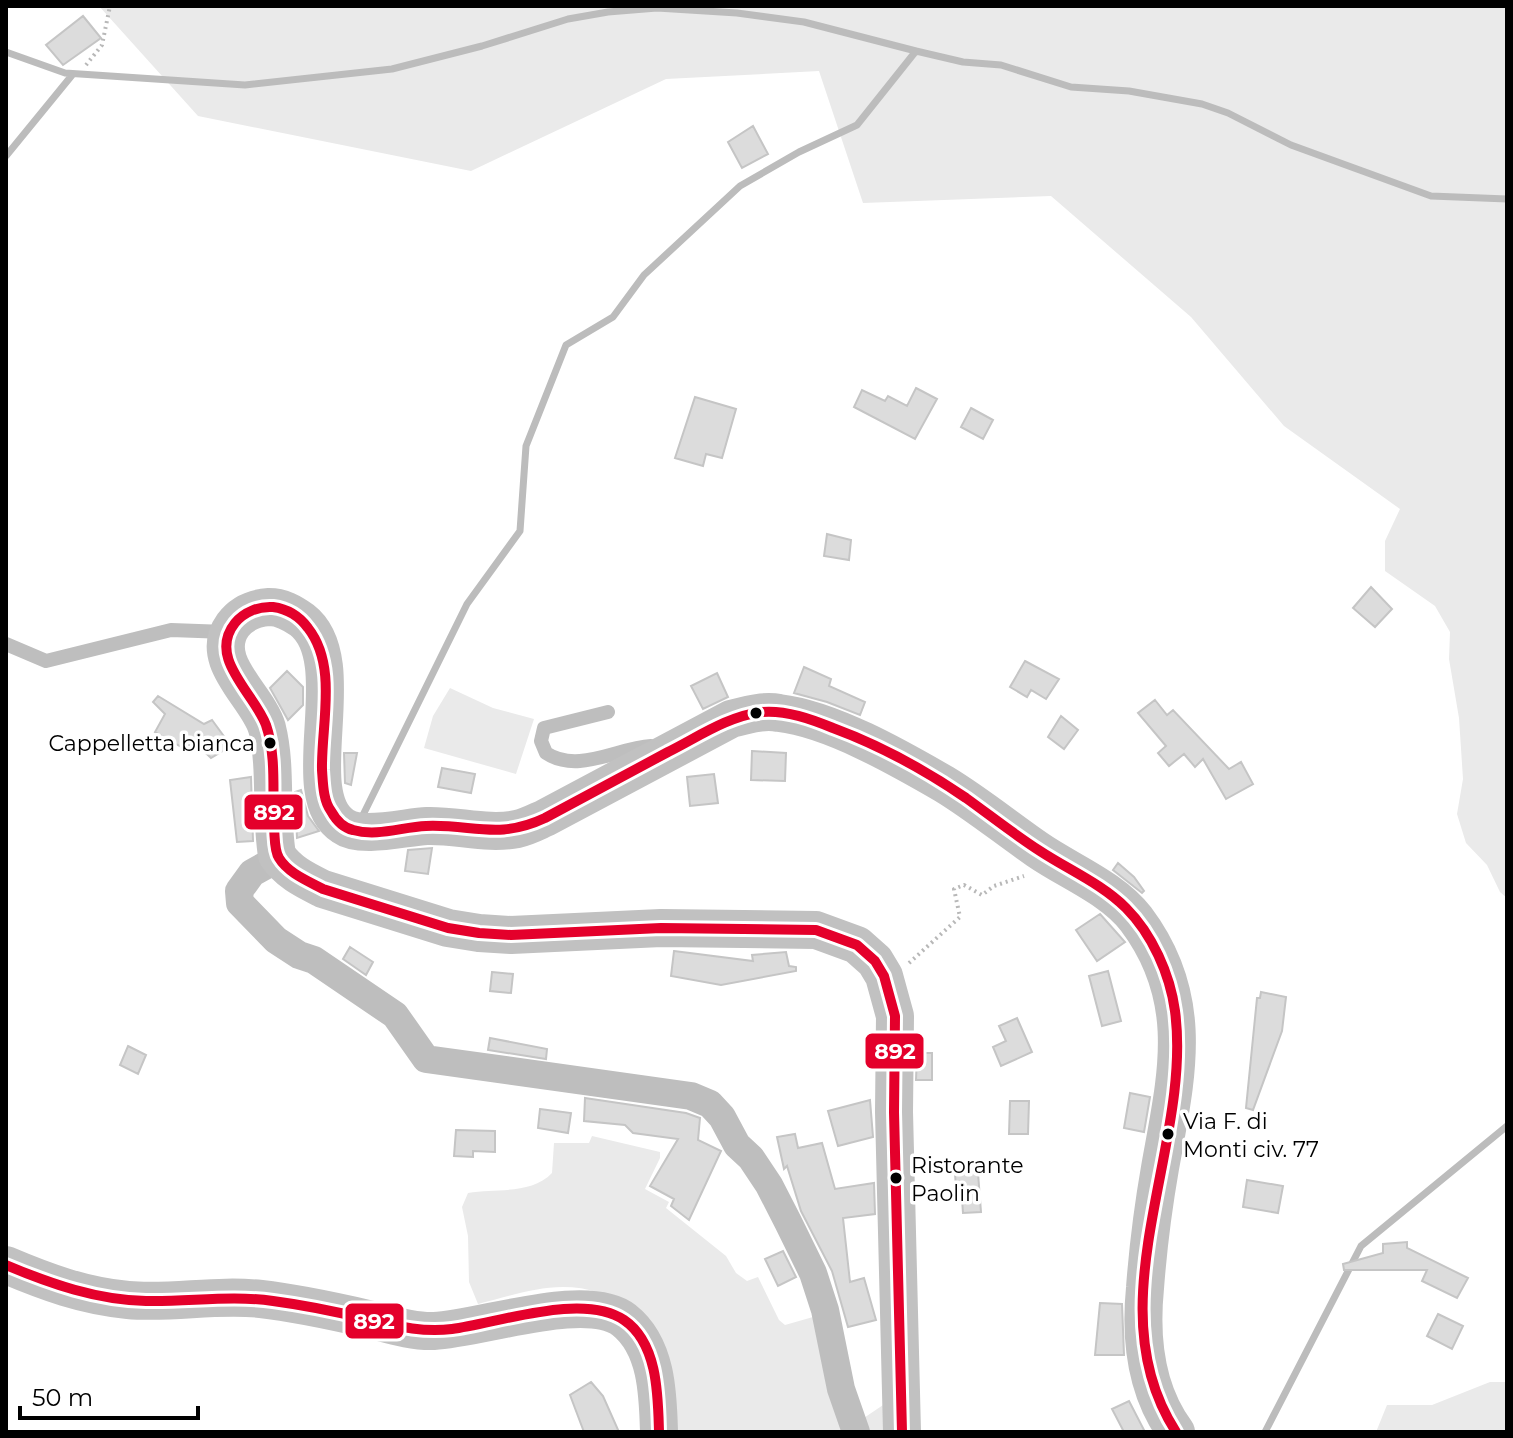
<svg xmlns="http://www.w3.org/2000/svg" width="1513" height="1438" font-family="Montserrat,sans-serif">
<rect width="100%" height="100%" fill="#fff"/>
<path fill="#eaeaea" d="M99 6H1507V898L1500 892 1487 865 1466 843 1457 814 1463 779 1459 718 1449 659 1450 632 1435 606 1385 571V541L1400 509 1284 426 1191 317 1051 196 863 203 819 71 666 79 471 171 198 116Z
M450 688 493 708 534 719 516 774 424 748 433 716Z
M592 1136 660 1152V1158L645 1189 669 1202 666 1208 726 1256 736 1273 747 1281 758 1277 779 1320 785 1325 813 1317 849 1428 889 1401V1432H669L600 1293C557 1279 522 1293 478 1304L469 1282 468 1236 462 1207 468 1193C496 1188 531 1195 552 1173L554 1143H589Z
M1490 1382H1507V1432H1376L1387 1405H1432Z"/>
<g fill="none" stroke-linecap="round" stroke-linejoin="round">
<path stroke="#bcbcbc" stroke-width="7" d="M6 52 65 73 245 85 392 69 482 46 568 19 608 12 657 8 737 13 804 22 916 51 963 62 1001 65 1071 87 1129 91 1202 104 1228 113 1291 145 1431 196 1507 199
M6 156 73 74
M363 815 467 604 520 531 526 446 566 345 613 317 644 275 740 186 799 152 857 125 916 51
M1265 1432 1361 1246 1507 1126"/>
</g>
<path fill="#dcdcdc" stroke="#c5c5c5" stroke-width="2" d="M83 16 101 38 63 65 46 45Z
M753 126 768 154 742 168 728 142Z
M916 388 937 399 915 439 854 407 862 390 885 401 888 396 907 406Z
M695 397 736 409 722 458 706 454 703 466 675 458Z
M971 408 993 420 983 439 961 427Z
M827 534 851 540 849 560 824 556Z
M1371 587 1392 609 1375 627 1353 608Z
M1025 661 1059 679 1046 699 1031 690 1027 697 1010 687Z
M804 667 831 679 829 686 865 702 860 715 827 702 794 693Z
M287 671 303 687V705L288 720 270 688Z
M717 673 728 697 703 709 691 686Z
M158 696 204 724 212 720 231 746 211 758 192 740 187 750 155 732 165 714 153 702Z
M1155 700 1167 715 1173 710 1229 769 1241 762 1253 784 1226 799 1203 759 1195 767 1184 754 1169 766 1158 753 1166 746 1138 713Z
M1061 716 1078 730 1064 749 1048 737Z
M752 751 786 753 785 781 751 780Z
M344 753H357L351 785 345 783Z
M442 768 475 774 471 793 438 787Z
M714 774 718 803 690 806 687 777Z
M251 777 253 841 237 842 230 780Z
M301 790 308 816 319 831 297 838 295 792Z
M432 848 428 874 405 871 408 850Z
M1118 863 1134 877 1144 891 1142 893 1113 870Z
M1100 914 1125 942 1097 961 1076 930Z
M350 947 373 962 366 975 343 959Z
M674 951 753 961 752 955 786 952 789 966 796 967V971L721 985 671 976Z
M1108 971 1121 1021 1102 1026 1089 976Z
M492 972 513 974 511 993 490 991Z
M1261 992 1286 997 1282 1031 1253 1110 1246 1108 1257 998H1260Z
M1017 1018 1032 1052 1001 1066 993 1047 1006 1041 999 1026Z
M490 1038 547 1049 546 1059 488 1050Z
M128 1046 146 1055 138 1074 120 1065Z
M917 1053H932V1080H916Z
M1130 1093 1150 1097 1144 1132 1124 1128Z
M585 1098 686 1113 700 1118 698 1140 721 1151 689 1220 671 1206 674 1199 650 1186 678 1139 633 1133 625 1125 584 1121Z
M870 1100 873 1137 838 1146 828 1111Z
M1010 1101H1029L1028 1134H1009Z
M540 1109 571 1113 568 1133 538 1128Z
M456 1130 495 1131V1152L473 1151V1157L454 1156Z
M795 1134 798 1148 822 1143 835 1189 874 1183 875 1214 843 1218 850 1282 864 1278 876 1320 848 1327 832 1271 801 1211 787 1166 784 1169 777 1137Z
M978 1173 981 1212 963 1213 962 1199 957 1200 955 1174Z
M1247 1180 1283 1186 1278 1213 1243 1207Z
M1407 1242V1248L1468 1278 1457 1298 1422 1281 1427 1270H1344L1343 1264 1383 1253V1244Z
M783 1251 796 1277 778 1286 765 1259Z
M1100 1303 1122 1304 1124 1355H1095Z
M1438 1314 1463 1326 1452 1349 1427 1336Z
M591 1382 603 1396 619 1432H584L570 1395Z
M1129 1401 1145 1432H1124L1112 1409Z"/>
<g fill="none" stroke-linecap="round" stroke-linejoin="round">
<path stroke="#b8b8b8" stroke-width="4" stroke-dasharray="2 4" stroke-linecap="butt" d="M86 65 102 45 110 6
M909 963 960 917 954 889 964 885 982 895 994 886 1024 876"/>
<path stroke="#bebebe" stroke-width="14" d="M6 644 46 661 171 630 226 632
M608 712 544 728 541 741 546 753C578 774 617 748 651 746"/>
<path stroke="#bebebe" stroke-width="28" d="M279 858 252 873 239 891 240 903 276 940 299 955 314 960 395 1015 426 1059 691 1096 710 1104 722 1117 737 1145 751 1158 769 1185 788 1222 813 1273 825 1310 841 1389 856 1432"/>
<path stroke="#c1c1c1" stroke-width="38" d="M6 1265C46 1282 84 1296 128 1300 172 1304 216 1294 261 1299 297 1303 333 1311 368 1319 388 1324 413 1332 434 1331 481 1329 586 1291 624 1320 657 1346 658 1394 659 1432
M902 1432 894 1112 895 1016 884 976 875 961 857 945 816 930 661 928 511 935 479 933 448 928 323 889C305 880 288 872 277 855 270 814 277 768 267 728 258 696 207 661 233 625 242 613 254 608 269 607 282 607 292 613 302 620 355 661 293 794 343 826 361 839 405 827 427 826 457 825 487 835 517 829 527 827 536 822 545 818L731 719C747 715 763 710 779 713 831 719 899 758 944 784 977 804 1006 828 1038 850 1070 872 1112 888 1136 919 1197 1000 1176 1078 1160 1168 1153 1208 1148 1248 1145 1288 1140 1339 1145 1390 1176 1432"/>
<g stroke="#fff" stroke-width="16">
<path id="bus-1" d="M6 1265C51 1284 97 1300 146 1301 189 1302 231 1295 273 1301 303 1305 333 1311 362 1318 393 1325 420 1333 452 1329 498 1323 583 1292 624 1320 658 1343 658 1396 659 1432
M902 1432 894 1112 895 1016 884 976 875 961 857 945 816 930 661 928 511 935 479 933 448 928 323 889C308 881 288 873 279 858 274 850 275 837 274 828 272 795 277 757 266 725 254 693 207 658 235 623 244 612 259 606 273 607 288 609 300 617 308 628 338 666 321 725 322 770 323 783 323 800 331 811 336 820 344 828 353 830 377 837 402 827 426 826 473 824 498 840 545 818 586 796 627 774 668 752 698 737 728 716 762 712 786 710 811 719 833 728 879 745 925 770 966 798 991 816 1015 835 1040 851 1069 870 1102 884 1126 908 1152 934 1170 974 1175 1011 1193 1146 1093 1304 1176 1432"/>
</g>
<use href="#bus-1" stroke="#e4002b" stroke-width="10"/>
</g>
<g fill="#000" stroke="#fff" stroke-width="3">
<circle cx="756" cy="713" r="7"/>
<circle cx="270" cy="743" r="7"/>
<circle cx="1168" cy="1134" r="7"/>
<circle cx="896" cy="1178" r="7"/>
</g>
<g text-anchor="middle" dominant-baseline="central" stroke-width="7" stroke-linejoin="round" paint-order="stroke">
<g font-size="22" fill="#000" stroke="#fff" text-anchor="start">
<text x="255" y="743" text-anchor="end">Cappelletta bianca</text>
<text x="1183" y="1121">Via F. di<tspan x="1183" dy="28">Monti civ. 77</tspan></text>
<text x="911" y="1165">Ristorante<tspan x="911" dy="28">Paolin</tspan></text>
</g>
</g>
<g stroke="#fff" stroke-width="3">
<rect x="243" y="793" width="61" height="38" rx="8" fill="#e4002b"/>
<rect x="864" y="1032" width="61" height="38" rx="8" fill="#e4002b"/>
<rect x="344" y="1302" width="61" height="38" rx="8" fill="#e4002b"/>
</g>
<g font-size="22" text-anchor="middle" font-weight="bold" fill="#fff">
<text x="274" y="820">892</text>
<text x="895" y="1059">892</text>
<text x="374" y="1329">892</text>
</g>
<rect width="1513" height="1438" fill="none" stroke="#000000" stroke-width="16"/>
<path d="M20 1406v12h178v-12" fill="none" stroke="#000000" stroke-width="4"/>
<text x="32" y="1406" font-size="24" fill="#000000" stroke="#ffffff" stroke-width="6" paint-order="stroke">50 m</text>
</svg>
